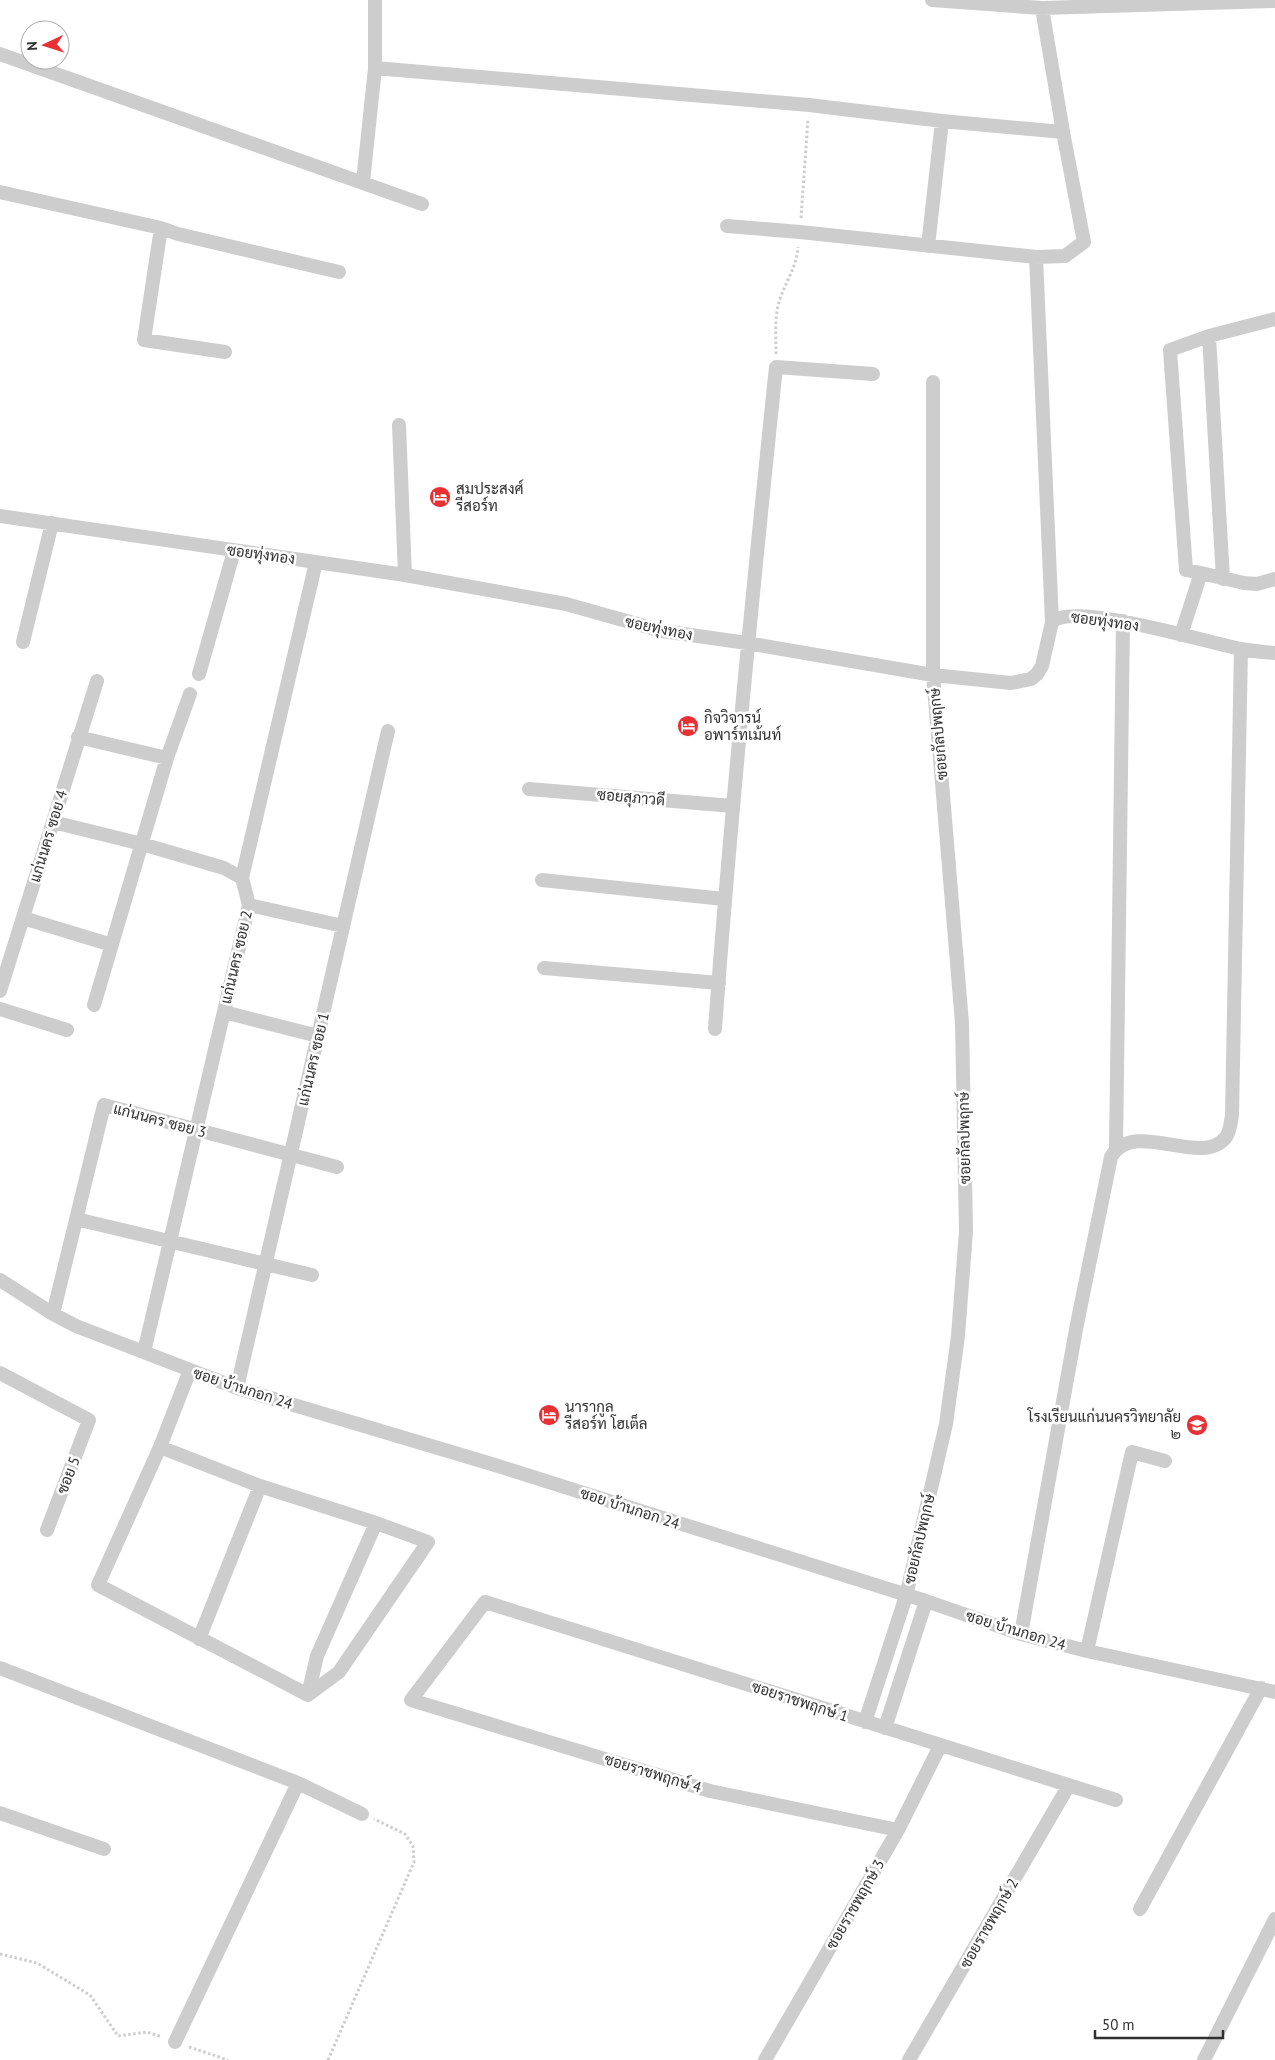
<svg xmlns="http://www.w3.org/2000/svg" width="1275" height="2060" font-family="'PT Sans',Sarabun,sans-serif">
<rect width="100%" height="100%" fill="#fff"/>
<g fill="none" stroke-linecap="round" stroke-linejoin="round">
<path stroke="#cdcdcd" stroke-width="3" stroke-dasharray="2.5 2.5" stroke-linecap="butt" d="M801 218 808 119
M776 354C776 336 774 316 780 299 786 281 797 266 798 247
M0 1954 37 1963 90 1995 118 2036 147 2032 162 2037
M189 2047 228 2060
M328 2060 414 1862 413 1846 405 1834 374 1819"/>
<path stroke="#cdcdcd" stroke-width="14" d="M375 0V68L809 105 942 121 1063 132 1042 8 1275 1
M932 0 1042 8
M0 54 422 204
M363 182 375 68
M0 192 161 228 178 234 339 272
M727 226 800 232 1036 257 1065 256 1084 242 1063 132
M161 228 144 340 225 352
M928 246 942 121
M1036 257 1052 622
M1209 336 1223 579
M399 425 405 575
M0 516 405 575 566 604 662 631 747 643 933 675 1011 683 1031 679 1037 674 1042 666 1052 622C1074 601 1208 643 1241 649 1252 651 1264 652 1275 653
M1201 573 1244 583 1257 584 1275 579
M1181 635 1201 573 1186 570 1170 350 1209 336 1275 319
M23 642 52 523
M199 674 234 551
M78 737 167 758
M529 789 733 806
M53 822 142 844 224 868 242 878
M542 880 724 899
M249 905 343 926
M23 918 112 945
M544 968 719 983
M0 991 97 681
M94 1005 167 758 190 694
M0 1009 67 1030
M224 1012 318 1036
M715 1029C731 808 753 587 776 367L873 374
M1116 1148 1123 621
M76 1219 312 1275
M0 1280 53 1314 76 1326 237 1388 495 1465 926 1601 1021 1634 1087 1651 1275 1692
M53 1314 104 1105 337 1167
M144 1352 249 905 242 878 316 562
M190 1370 160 1447 98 1585 308 1695
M0 1373 89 1420 47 1530
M237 1388 388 731
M160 1447 260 1486 376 1523 428 1542 339 1672 308 1695
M1021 1634 1077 1324 1111 1157C1134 1117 1202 1169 1226 1137 1230 1132 1231 1121 1232 1115L1241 649
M199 1639 260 1486
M1087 1651 1132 1452 1165 1461
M0 1668 298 1783 362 1814
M308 1695 317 1656 376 1523
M865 1722 906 1596 946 1424 958 1336 966 1231 962 1023 933 675V382
M885 1728 926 1601
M0 1813 104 1849
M898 1830 710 1791 411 1700 485 1602 1116 1800
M1140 1909 1261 1688
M175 2042 298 1783
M765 2060 898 1830 940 1746
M909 2060 1069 1785
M1204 2060 1275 1919"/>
</g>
<defs>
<g id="hotel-disc" transform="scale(1.125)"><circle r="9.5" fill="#e83135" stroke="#fff"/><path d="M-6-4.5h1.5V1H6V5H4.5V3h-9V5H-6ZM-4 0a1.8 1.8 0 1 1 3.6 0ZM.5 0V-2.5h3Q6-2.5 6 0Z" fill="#fff"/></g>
<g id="school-disc" transform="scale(1.125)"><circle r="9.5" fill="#e83135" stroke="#fff"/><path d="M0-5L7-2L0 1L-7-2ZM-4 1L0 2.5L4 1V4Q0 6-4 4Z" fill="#fff"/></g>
</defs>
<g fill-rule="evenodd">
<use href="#hotel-disc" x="440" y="497"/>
<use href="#hotel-disc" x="688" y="726"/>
<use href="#hotel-disc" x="549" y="1415"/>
<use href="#school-disc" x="1197" y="1425"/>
</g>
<g text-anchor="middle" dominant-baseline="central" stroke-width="5" stroke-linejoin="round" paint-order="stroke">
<g font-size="15" fill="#303030" stroke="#fff" text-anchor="start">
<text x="456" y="488">สมประสงศ์<tspan x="456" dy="17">รีสอร์ท</tspan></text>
<text x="704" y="717">กิจวิจารน์<tspan x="704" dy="17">อพาร์ทเม้นท์</tspan></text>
<text x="565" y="1406">นารากูล<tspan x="565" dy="17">รีสอร์ท โฮเต็ล</tspan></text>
<text x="1181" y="1416" text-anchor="end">โรงเรียนแก่นนครวิทยาลัย<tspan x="1181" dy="17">๒</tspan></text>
</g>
<g font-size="15" fill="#303030" stroke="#fff">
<text transform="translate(261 554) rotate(8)">ซอยทุ่งทอง</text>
<text transform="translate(1105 621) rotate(8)">ซอยทุ่งทอง</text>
<text transform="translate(659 628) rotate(12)">ซอยทุ่งทอง</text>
<text transform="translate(938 734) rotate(-95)">ซอยกัลปพฤกษ์</text>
<text transform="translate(631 797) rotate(5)">ซอยสุภาวดี</text>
<text transform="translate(48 836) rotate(-73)">แก่นนคร ซอย 4</text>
<text transform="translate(236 957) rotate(-77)">แก่นนคร ซอย 2</text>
<text transform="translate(313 1059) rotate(-77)">แก่นนคร ซอย 1</text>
<text transform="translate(160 1120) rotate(15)">แก่นนคร ซอย 3</text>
<text transform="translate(964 1138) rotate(-91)">ซอยกัลปพฤกษ์</text>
<text transform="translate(243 1388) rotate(18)">ซอย บ้านกอก 24</text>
<text transform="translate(68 1475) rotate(-69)">ซอย 5</text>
<text transform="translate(630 1508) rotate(18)">ซอย บ้านกอก 24</text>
<text transform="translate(919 1539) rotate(-77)">ซอยกัลปพฤกษ์</text>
<text transform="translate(1016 1630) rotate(17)">ซอย บ้านกอก 24</text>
<text transform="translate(800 1701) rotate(18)">ซอยราชพฤกษ์ 1</text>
<text transform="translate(653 1773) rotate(17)">ซอยราชพฤกษ์ 4</text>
<text transform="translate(855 1904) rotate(-60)">ซอยราชพฤกษ์ 3</text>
<text transform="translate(989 1923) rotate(-60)">ซอยราชพฤกษ์ 2</text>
</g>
</g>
<g transform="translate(45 45) rotate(266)"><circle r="24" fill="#ffffff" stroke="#acacac"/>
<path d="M0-4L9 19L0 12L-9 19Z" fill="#e83135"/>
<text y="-8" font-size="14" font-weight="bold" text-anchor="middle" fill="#303030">N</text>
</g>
<path d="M1095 2030v8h128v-8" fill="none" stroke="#303030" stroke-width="2.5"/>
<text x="1102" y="2030" font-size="15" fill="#303030" stroke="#ffffff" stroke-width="4" paint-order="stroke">50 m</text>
</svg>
